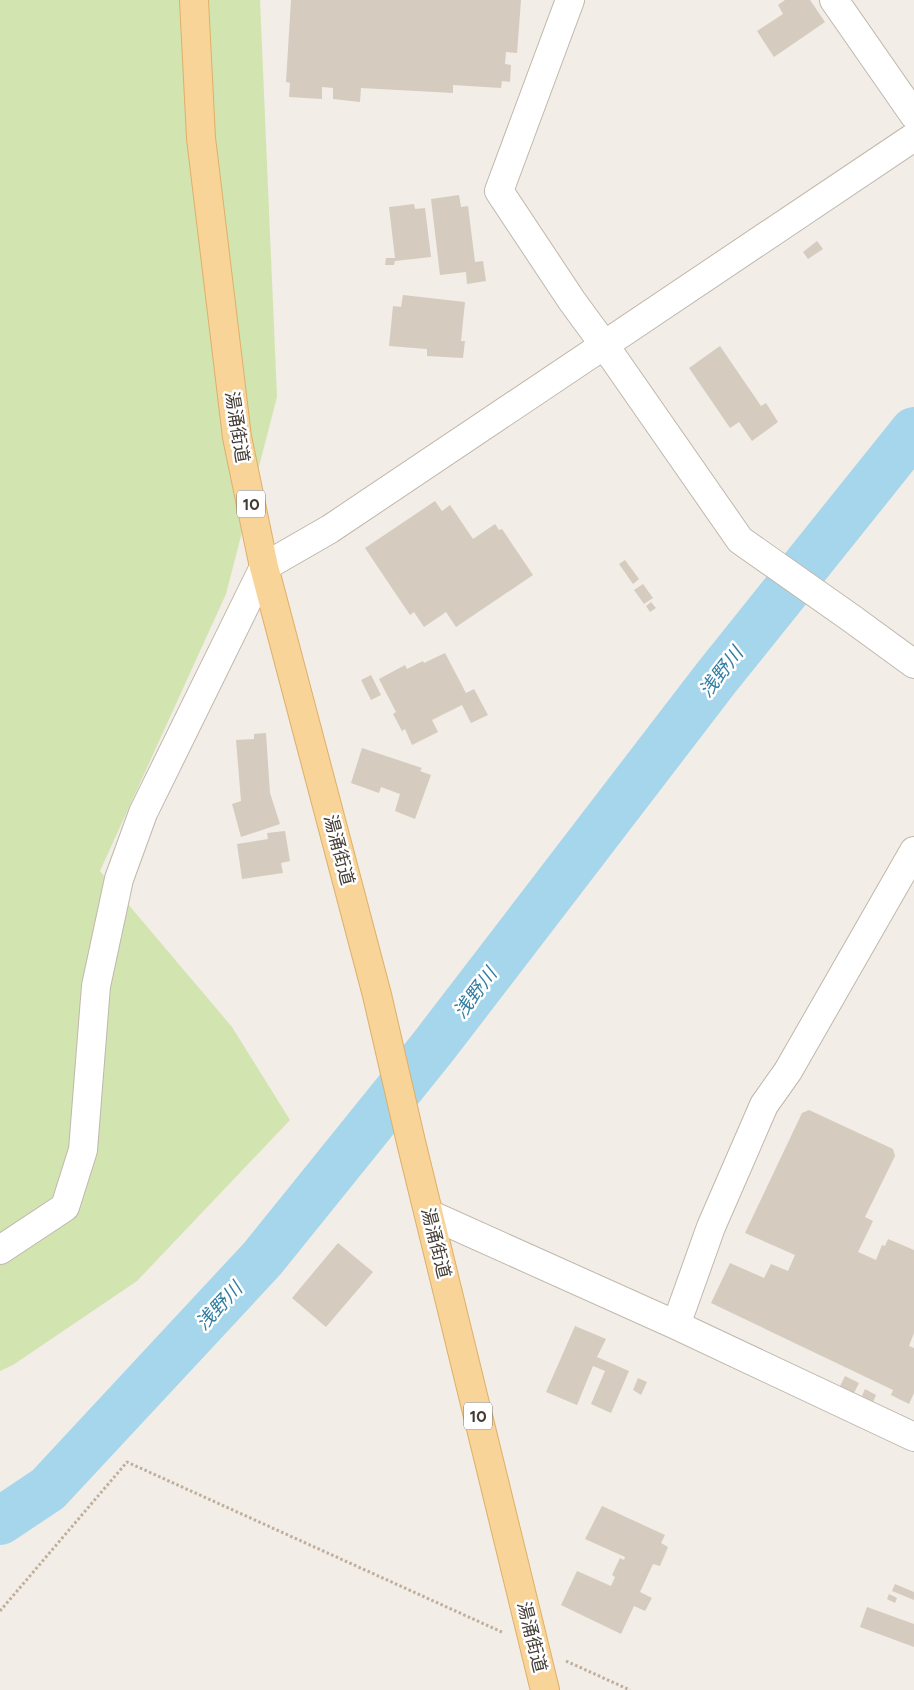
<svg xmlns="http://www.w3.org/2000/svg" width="914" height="1690" font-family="Figtree,'Noto Sans JP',sans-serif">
<rect width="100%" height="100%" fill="#f2ede6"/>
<path fill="#d2e5b0" d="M0 0H260L277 397 226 594 100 871 232 1027 290 1120 137 1281 13 1365 0 1371Z"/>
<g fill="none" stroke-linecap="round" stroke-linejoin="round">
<path stroke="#a5d6ec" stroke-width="48" d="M0 1521 48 1489 262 1259 433 1047 716 678 914 431"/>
</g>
<path fill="#d6cbbf" d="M291 0H521L517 53 506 52 505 64 511 65 510 82 502 81 501 88 453 85V93L361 88 360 102 333 99V88L322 87V99L289 97 290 83 286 82Z
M785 0H810L825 22 774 57 757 31 783 14 778 5Z
M459 195 461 207 468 206 475 262 483 261 486 281 467 284 466 272 440 275 431 199Z
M414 204 415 209 425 208 431 257 395 261 394 265H385L386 258H395L389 207Z
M817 241 823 249 808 259 803 252Z
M403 295 465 302 461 341H465L463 358 427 356V349L389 346 393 306 401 307Z
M720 346 761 406 766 403 778 422 752 441 739 422 730 428 689 368Z
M435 501 442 511 450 505 473 539 495 524 499 530 502 529 533 575 456 627 446 612 424 627 414 612 410 615 365 548Z
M625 560 639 579 633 584 619 564Z
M643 584 653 598 644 604 634 590Z
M651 602 656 608 650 612 646 606Z
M445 653 466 693 474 689 488 715 471 723 462 705 432 720 438 732 412 745 405 729 402 731 393 714 396 712 379 679 405 665 407 669 423 661 424 663Z
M371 675 381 695 371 700 361 680Z
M266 733 270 793 280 824 241 837 232 804 241 801 236 740 254 739V734Z
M362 748 422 768 420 771 431 775 415 819 395 811 400 794 381 787 379 793 351 783Z
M285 831 290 861 281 863 283 873 242 879 237 844 268 839 267 833Z
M809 1110 893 1149 895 1156 865 1217 873 1221 858 1252 876 1260 882 1245 885 1246 888 1239 914 1250V1333L909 1346 914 1348V1393L909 1404 891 1395 893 1390 711 1303 730 1263 764 1278 771 1264 788 1271 795 1255 745 1233 802 1113Z
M338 1243 373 1272 326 1327 292 1298Z
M575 1326 606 1339 597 1357 629 1371 611 1413 591 1404 605 1371 593 1366 577 1405 546 1392Z
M845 1376 859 1383 854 1393 840 1386Z
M638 1378 647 1382 641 1395 633 1390Z
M865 1389 876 1395 873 1402 862 1396Z
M602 1506 665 1535 661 1543 668 1547 660 1566 653 1564 640 1592 652 1598 645 1611 634 1606 621 1634 561 1605 577 1571 611 1586 615 1577 612 1575 620 1558 624 1560 625 1557 585 1539Z
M895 1584 914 1592V1600L892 1591Z
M889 1594 897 1598 895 1603 887 1599Z
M867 1607 914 1624V1647L860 1627Z"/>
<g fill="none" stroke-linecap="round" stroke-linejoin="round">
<g stroke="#c0b7ac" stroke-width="30">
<path id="minor" d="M570 0 499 191 572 301 605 346 740 540 851 618 914 664
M834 0 914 115
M429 1214 676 1325 914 1437
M0 1250 65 1207 83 1150 96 986 119 879 143 813 264 567 330 529 914 137
M676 1325 711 1227 764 1105 788 1071 914 851"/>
</g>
<g stroke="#deaf68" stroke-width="30">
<path id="major" d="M194 0 201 138 237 437 264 567 377 995 411 1142 545 1690"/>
</g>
<path stroke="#beae9b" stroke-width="3" stroke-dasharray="2.5 2.5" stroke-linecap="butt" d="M0 1611 127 1462 504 1633
M566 1661 630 1690"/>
<use href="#minor" stroke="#fff" stroke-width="28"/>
<use href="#major" stroke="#f9d498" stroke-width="28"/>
</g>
<g text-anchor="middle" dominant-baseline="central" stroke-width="5" stroke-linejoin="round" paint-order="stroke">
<g fill="#fff" stroke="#7c7772" stroke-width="1">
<rect x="237" y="490.5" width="28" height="27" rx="4"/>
<rect x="464" y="1402.5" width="28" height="27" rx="4"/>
</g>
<g font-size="16" font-weight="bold" fill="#443d36">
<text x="251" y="504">10</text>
<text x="478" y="1416">10</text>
</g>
<g font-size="18" fill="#443d36" stroke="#fff">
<text transform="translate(237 427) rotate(81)">湯涌街道</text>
<text transform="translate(339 850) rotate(75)">湯涌街道</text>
<text transform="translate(436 1243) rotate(76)">湯涌街道</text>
<text transform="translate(532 1637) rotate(76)">湯涌街道</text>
</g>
<g font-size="19" font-style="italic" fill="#327ea3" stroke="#fff">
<text transform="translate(721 672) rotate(-52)">浅野川</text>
<text transform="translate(475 993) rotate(-53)">浅野川</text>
<text transform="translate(219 1306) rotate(-47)">浅野川</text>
</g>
</g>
</svg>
